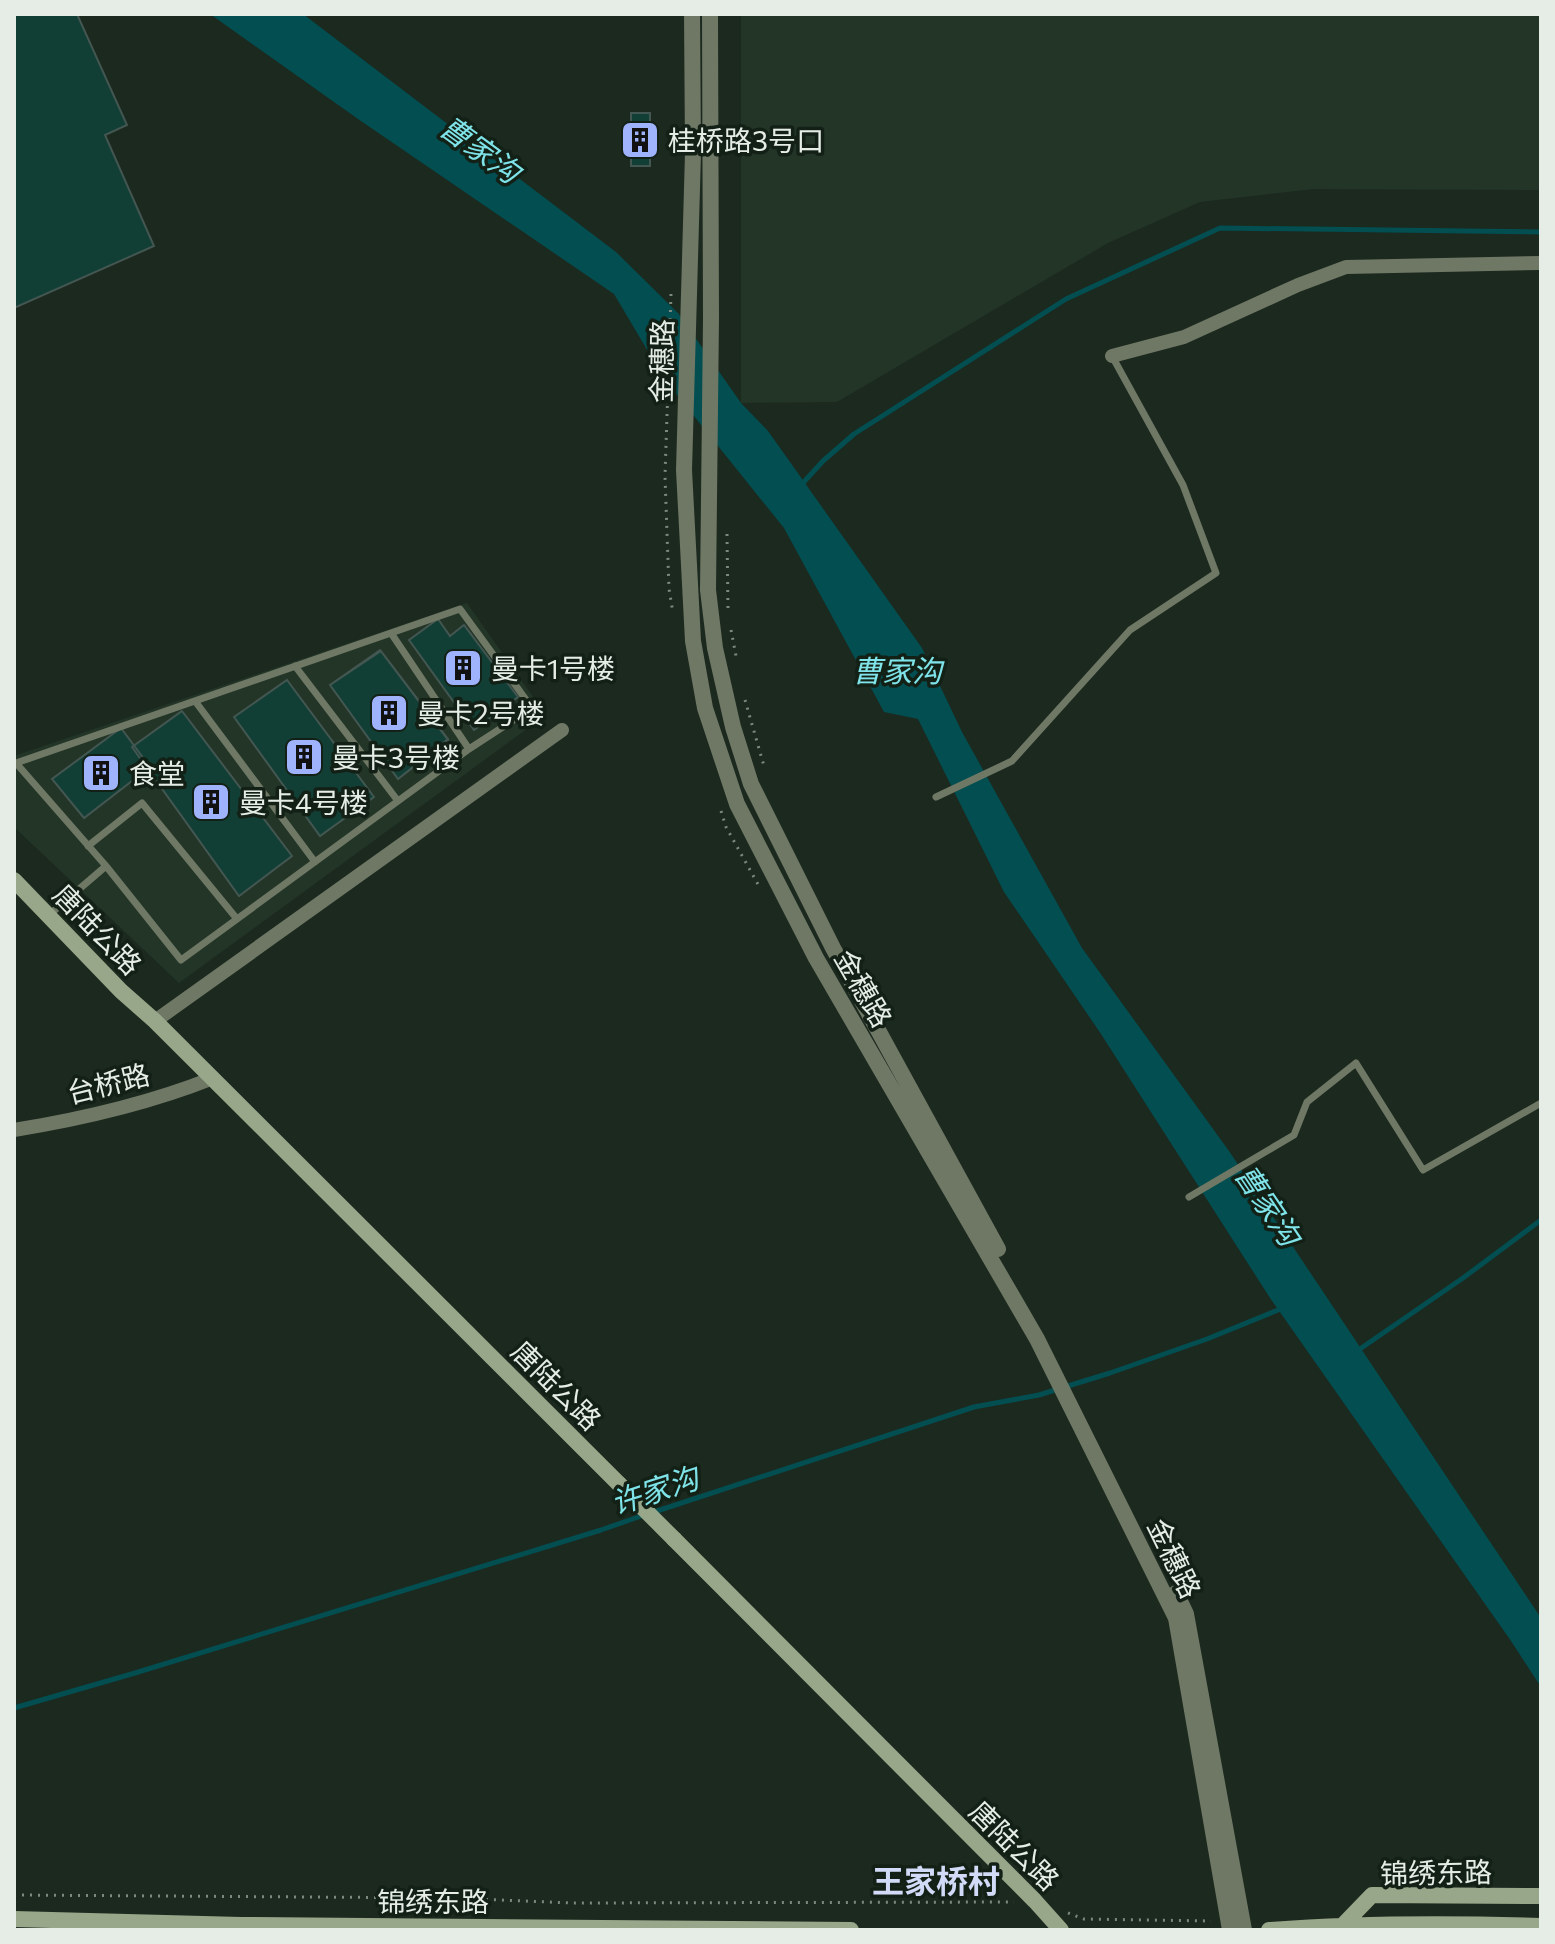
<svg xmlns="http://www.w3.org/2000/svg" width="1555" height="1944" font-family="Commissioner,'Noto Sans SC',sans-serif">
<rect width="100%" height="100%" fill="#1c291f"/>
<path fill="#223527" d="M741 14H1541V190L1314 189 1200 202 1108 243 837 402 741 403Z
M467 603 546 715 179 983 14 827V756Z"/>
<path fill="#024e51" d="M210 14H303L616 252 678 313 741 403 768 431 922 648 962 732 1082 948 1229 1151 1541 1618V1687L1511 1641 1270 1298 1101 1034 1004 892 918 719 884 712 784 528 665 380 614 294 358 119Z"/>
<g fill="none" stroke-linecap="round" stroke-linejoin="round">
<path stroke="#024e51" stroke-width="5" d="M802 484 823 461 854 434 1066 299 1220 228 1541 232
M1357 1351 1463 1278 1541 1220
M654 1512 974 1407 1039 1395 1110 1373 1207 1339 1283 1308
M14 1708 135 1673 601 1530 644 1515"/>
</g>
<path fill="#123f35" stroke="#435651" stroke-width="2" d="M14 14H77L127 125 105 135 154 246 14 308Z
M631 113H650V166H631Z
M438 619 450 636 464 625 518 697 474 730 409 640Z
M380 650 448 740 398 779 330 685Z
M381 651 448 739 398 779 330 685Z
M287 680 374 797 320 836 234 717Z
M182 711 292 856 239 896 132 747Z
M121 728 150 767 84 818 52 779Z"/>
<g fill="none" stroke-linecap="round" stroke-linejoin="round">
<path stroke="#7d887f" stroke-width="3" stroke-dasharray="2 6" stroke-linecap="butt" d="M671 294 665 476 669 589 673 613
M727 534 728 610
M731 630 737 661
M745 700 764 766
M721 811 726 827 759 886
M14 1895 453 1898 571 1903 1014 1902
M1068 1913 1084 1919 1211 1921"/>
<path stroke="#6f7765" stroke-width="7" d="M460 609 532 708 469 749 181 960 106 866 16 763Z
M391 633 469 749
M295 666 398 801
M195 701 315 862
M936 797 1012 761 1130 630 1216 573 1183 485 1112 356
M88 846 142 803 237 919
M49 915 106 866
M1189 1197 1294 1135 1307 1102 1356 1063 1423 1170 1541 1103"/>
<path stroke="#6f7765" stroke-width="14" d="M1112 356 1184 337 1298 285 1346 267 1541 263
M155 1021 562 730
M14 1130C82 1119 148 1104 213 1078"/>
<path stroke="#6f7765" stroke-width="16" d="M692 14 693 153 684 470 693 641 705 708 737 804 816 958 1037 1339 1176 1618 1230 1930
M710 14 711 318 708 590 715 648 733 727 751 784 833 948 998 1249
M1176 1593 1186 1614 1244 1930"/>
<path stroke="#98a689" stroke-width="16" d="M14 880 121 991 155 1021 619 1484
M674 1539 1035 1901 1061 1930
M14 1919 241 1925 851 1930
M1343 1925 1372 1895 1541 1896
M1269 1930C1360 1923 1450 1923 1541 1926"/>
<path stroke="#98a689" stroke-width="16" d="M619 1484 674 1539"/>
</g>
<defs>
<g id="building-square" transform="scale(2)"><rect x="-9" y="-9" width="18" height="18" rx="4" fill="#9fb3fd" stroke="#132016"/><path d="M-4-6H4V6H1V3H-1V6H-4ZM-2.5-4.3h1.7v1.8h-1.7ZM.8-4.3h1.7v1.8H.8ZM-2.5-1h1.7V.8h-1.7ZM.8-1h1.7V.8H.8Z" fill="#111"/></g>
</defs>
<g fill-rule="evenodd">
<use href="#building-square" x="640" y="140"/>
<use href="#building-square" x="463" y="668"/>
<use href="#building-square" x="389" y="713"/>
<use href="#building-square" x="304" y="757"/>
<use href="#building-square" x="101" y="773"/>
<use href="#building-square" x="211" y="802"/>
</g>
<g text-anchor="middle" dominant-baseline="central" stroke-width="7" stroke-linejoin="round" paint-order="stroke">
<g font-size="28" fill="#e5ede6" stroke="#132016" text-anchor="start">
<text x="668" y="140">桂桥路3号口</text>
<text x="491" y="668">曼卡1号楼</text>
<text x="417" y="713">曼卡2号楼</text>
<text x="332" y="757">曼卡3号楼</text>
<text x="129" y="773">食堂</text>
<text x="239" y="802">曼卡4号楼</text>
</g>
<g font-size="28" fill="#e5ede6" stroke="#132016">
<text transform="translate(661 361) rotate(-89)">金穗路</text>
<text transform="translate(98 929) rotate(46)">唐陆公路</text>
<text transform="translate(864 988) rotate(60)">金穗路</text>
<text transform="translate(108 1083) rotate(-14)">台桥路</text>
<text transform="translate(557 1385) rotate(45)">唐陆公路</text>
<text transform="translate(1175 1558) rotate(64)">金穗路</text>
<text transform="translate(1015 1845) rotate(45)">唐陆公路</text>
<text transform="translate(1436 1872) rotate(-1)">锦绣东路</text>
<text x="433" y="1901">锦绣东路</text>
</g>
<g font-size="30" font-style="italic" fill="#7fe4e9" stroke="#132016">
<text transform="translate(481 148) rotate(36)">曹家沟</text>
<text x="897" y="669">曹家沟</text>
<text transform="translate(1269 1204) rotate(56)">曹家沟</text>
<text transform="translate(654 1489) rotate(-18)">许家沟</text>
</g>
<g font-size="32" font-weight="bold" fill="#d1daf6" stroke="#132016">
<text x="936" y="1880">王家桥村</text>
</g>
</g>
<rect width="1555" height="1944" fill="none" stroke="#e5ede6" stroke-width="32"/>
</svg>
